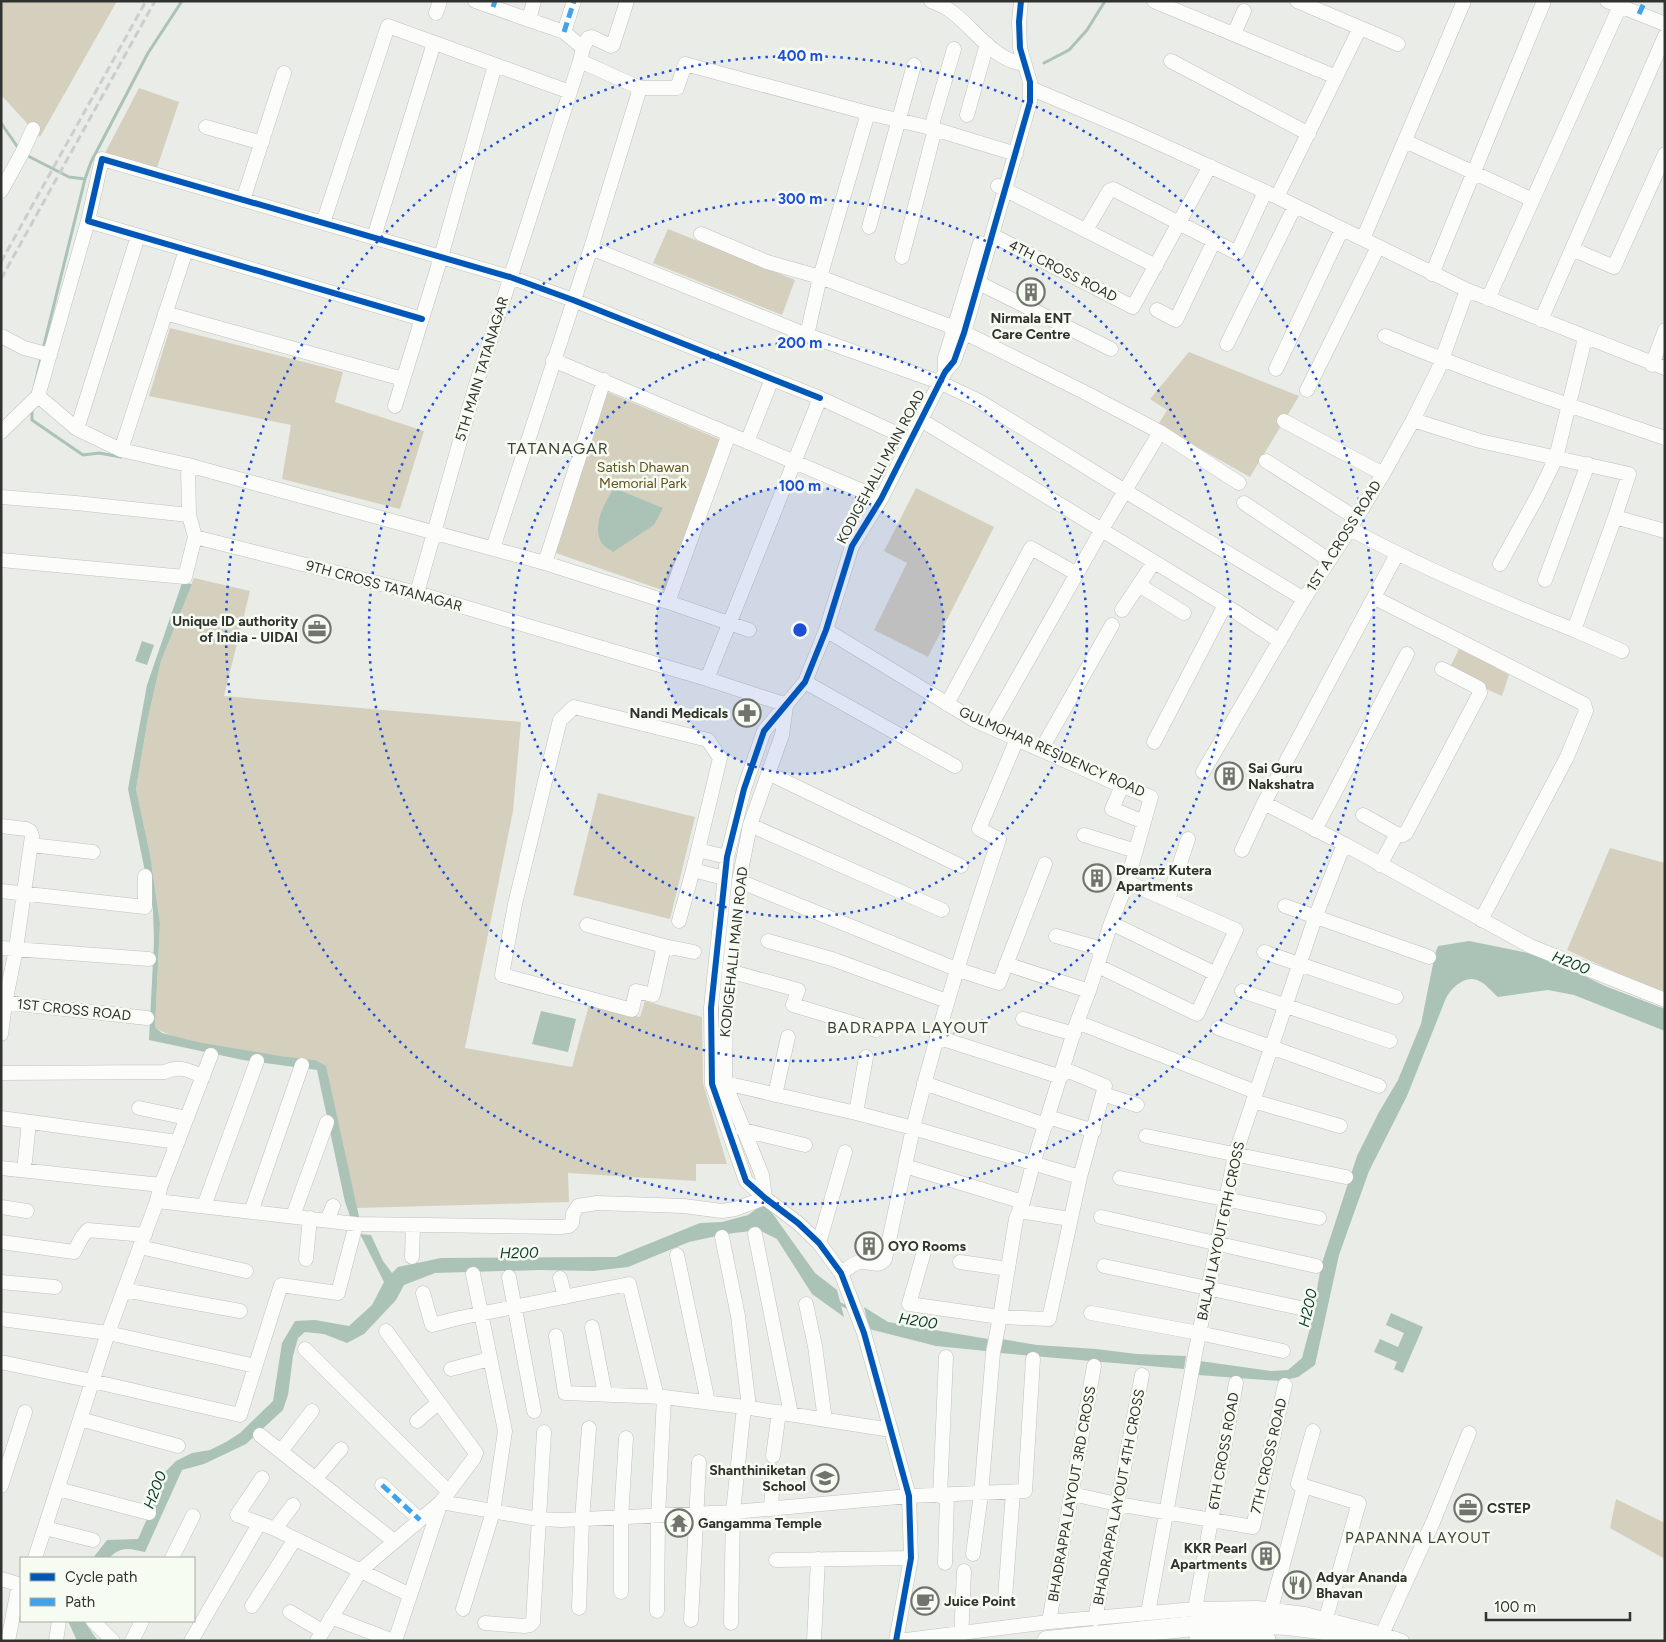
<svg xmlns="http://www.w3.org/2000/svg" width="1666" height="1642" font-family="Figtree,sans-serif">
<rect width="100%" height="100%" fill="#eaece7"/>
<path fill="#d5d0bd" d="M1 1H117L40 137 1 95Z
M139 88 179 102 156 171 104 155Z
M668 229 795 280 782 315 653 263Z
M170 328 343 372 335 402 424 431 400 509 282 479 291 425 149 396Z
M1189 352 1299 396 1250 477 1158 425 1167 410 1150 399Z
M605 391 721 440 665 591 553 552Z
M916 488 994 527 928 657 874 630 907 563 884 551Z
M194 578 250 591 224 696 521 722 513 811 465 1048 572 1067 589 1005 640 1017 645 1001 702 1017 703 1083 727 1164H696V1181L568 1173 569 1202 357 1208 342 1145 315 1060C284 1057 175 1045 155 1027L160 923 150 854 136 789 148 718 161 661Z
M1460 647 1509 675 1502 696 1484 688 1449 669Z
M598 793 695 817 670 919 573 895Z
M1610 848 1665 863V989L1663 994 1567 950Z
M1616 1499 1665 1523V1559L1610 1528Z"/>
<path fill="#aac3b6" d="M614 488 663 508 654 525 613 552C609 549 603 546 601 542 592 524 605 502 614 488Z
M182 583 192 584 161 661 148 718 136 789 150 854 160 923 155 1027 162 1033 197 1042 280 1056 315 1060 326 1066 360 1221 351 1219 345 1202 317 1070 243 1060 149 1040 154 942 153 910 128 789 147 685Z
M142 641 154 645 147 665 135 661Z
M1469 941 1543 956 1605 986 1665 1009V1031L1574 995 1548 990 1498 997C1492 992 1486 984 1479 981 1466 974 1452 987 1446 998L1407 1096 1369 1171 1339 1255 1315 1365 1298 1377 1280 1381 1198 1375 1200 1361 1271 1371 1288 1370 1302 1358 1311 1324 1321 1266 1357 1156 1379 1112 1398 1080 1421 1024 1435 954 1438 946Z
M541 1011 576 1019 568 1052 532 1044Z
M765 1203 815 1273 837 1290 844 1317 812 1294 777 1239 759 1230 726 1234 689 1242 628 1267 593 1271 540 1270 435 1273 404 1285 396 1300 364 1334 347 1343 324 1334 305 1332 298 1338 293 1356 288 1395 283 1410 246 1444 204 1464 182 1470 145 1552C129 1548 121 1546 109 1558H93L107 1540 138 1539 159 1492 163 1474 176 1461 192 1453 210 1450 226 1442 240 1433 273 1401 282 1343 295 1321 315 1320 349 1326 372 1305 384 1282 360 1234 371 1235 383 1261 392 1273 398 1267 441 1258 616 1257 700 1223 722 1222 748 1215Z
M864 1307 888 1322 988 1339 986 1351 936 1346 869 1329Z
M1391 1313 1423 1327 1403 1373 1394 1369 1397 1362 1374 1352 1380 1339 1398 1347 1404 1333 1386 1325Z
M1001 1339 1037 1345 1096 1349 1137 1354 1186 1356 1184 1369 1000 1353Z
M68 1621H84L98 1641H77Z"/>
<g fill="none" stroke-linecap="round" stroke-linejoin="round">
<path stroke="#aac3b6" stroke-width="3" d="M1044 63 1069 50 1087 30 1105 1
M1 123 19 149
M26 155 69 177 85 179
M43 349 85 179 91 162 148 53 182 1
M33 393 41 358
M32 409V420L83 455 99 453 121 457
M837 1302 850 1309"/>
<g stroke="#c0c1bd" stroke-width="15">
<path id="minor" d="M475 1 564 32 583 48 580 61 640 88
M931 1C938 4 946 7 952 12 975 29 993 60 1024 64
M1154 1 1336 77
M1297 1 1398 44
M1607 1 1665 24
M436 13 440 1
M529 20 534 1
M564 32 574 1
M1234 34 1244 11
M583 48 588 38 592 37 611 46 613 45 627 1
M1171 61 1309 134
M1030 88 1134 132 1277 197 1467 290 1665 368
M967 115 987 44
M206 127 262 143
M931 128 954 49
M1405 141 1533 200
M998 186 1156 266
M1 191 22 153 33 129
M1277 197 1360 28
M243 200 284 73
M323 223 388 26 570 92
M869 227 914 65
M1086 230 1109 191 1113 189 1237 253 1265 192
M701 234 767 262 820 277 955 328 1082 391 1160 432
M992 235 1133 307 1210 166
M374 237 434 43
M1363 239 1464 1
M591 248 807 335 939 382 979 401 1125 491 1304 599
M1572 249 1614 267 1665 154
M902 257 935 129
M1432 274 1544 1
M979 283 1111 349
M1488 299 1620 6
M1157 310 1176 320 1214 241
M165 313 403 379
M422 319 88 221 102 159 510 277 573 300 820 398
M1541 320 1665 36
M807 335 820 277 868 113
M1 336 24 348 50 355
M1385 336C1477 375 1571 406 1665 438
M1227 344 1295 206
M553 360 729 434 668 602
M1652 365 1665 330
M1276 369 1342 229
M945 372V358L980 243
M1307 390 1378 247
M38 396 77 429 121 450 188 465 189 515
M395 406 441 257 495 65
M921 420 1225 605 1280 641
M1284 421 1383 474
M77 429 138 236
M1 432 38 396 88 221
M729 434 881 499
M747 442 772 379
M121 450 186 250
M1266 461 1356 518
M188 465 545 563 668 602 749 630
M1 497 76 503 189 515 195 537
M1244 503 1329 560
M1615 517 1665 531
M1350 529C1422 568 1498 600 1574 630L1615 517 1629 474 1480 441 1413 420
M493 548 591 248 640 88H677L685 64 868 113 931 128 1016 154
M1 560 185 577 195 537 417 593 707 679 787 705
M545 563 604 380
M1500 564 1537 497 1556 458 1585 338
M1545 580 1588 464
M1139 585 1184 613
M417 593 475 388 580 61
M1375 598 1584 704 1586 711 1567 757 1481 920
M1122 610 1154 562
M826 630 974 720 1122 786 1151 797 1127 882 1111 923 1089 991 1077 1022 1033 1164 1023 1202 1016 1219 1000 1317 993 1353 981 1494 973 1554
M1574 630 1622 651
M707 679 820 398 911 440
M805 682 955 766
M947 704 1031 548 1077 574
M990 727 1101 531 1160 432 1239 483
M1154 742 1225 605
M1041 750 1112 625
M1203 772 1304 599 1350 529 1383 474 1413 420 1438 370 1467 290
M768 773 961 866
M1122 786 1112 809 1144 822
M1264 803 1344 844 1530 946 1665 1000
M1363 815 1397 834
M750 825 942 910
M1 826 26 829 30 831 32 836 16 949 5 1003 1 1034
M1315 830 1407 654
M1084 835 1136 851
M31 845 93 852
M1242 850 1264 803 1397 554
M1380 865 1397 834 1403 835 1406 833 1480 693 1479 688 1442 669
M724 878 693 870 698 850 727 857
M739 881 956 969 999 983 1045 864
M1 891 145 907V876
M1168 900 1188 839
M1285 906 1429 957
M679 921 693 870
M1111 923 1216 974
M587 925 664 946
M1056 936 1102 949
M768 941 832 959 947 1001
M1 948 149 959
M694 952 664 946 653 995 636 991 632 1010 502 975 515 904 560 720 574 707 708 740 720 758 698 850
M1264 952 1396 997
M1006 964 1089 991
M1098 966 1197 1014 1236 930 1127 882
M729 971 798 990 793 1005 876 1030
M1242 991 1390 1041
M1 1002 147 1018
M1023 1019 1074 1034
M1077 1022 1256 1092
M1218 1028 1379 1086
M937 1037 1061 1077
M1 1073 165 1072C178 1065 190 1070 203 1077
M725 1083 856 1113 913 1128C937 1030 967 935 999 839L979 829 1017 739
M924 1083 1046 1125
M1103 1094 1137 1105
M775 1095 788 1037
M1253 1101 1340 1126
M139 1108 187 1118
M856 1113 866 1057
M1048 1117 1094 1131
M1 1118 178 1142
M743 1130 805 1145
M1146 1136 1346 1177
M25 1161 29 1122
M905 1166 1023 1202
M1 1168 161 1185
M1120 1178 1319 1218
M765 1198 762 1175 725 1083 726 1003 739 881 750 825 782 735 786 706
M157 1201 356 1224 561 1227 569 1226 572 1223 573 1214 578 1206 597 1203 684 1206 722 1211 735 1209 765 1198
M204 1206 257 1061
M1 1207 27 1211
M1019 1211 1070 1219
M251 1212 302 1065
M293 1216 327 1122
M1101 1217 1316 1266
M327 1220 333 1206
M755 1234 791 1414
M722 1237 738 1316 749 1407
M1 1242 74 1252 82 1237 88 1230 145 1235
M819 1243 845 1152
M140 1247 246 1271
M925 1248 909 1304 1000 1317 1049 1319 1080 1177 1105 1086 1064 1069
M677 1255 708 1402
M412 1257 413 1225
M306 1259 310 1218
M960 1262 1008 1269
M1104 1266 1305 1309
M841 1273C847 1269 853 1264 859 1262 869 1260 878 1269 885 1259L913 1128 1080 1177
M509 1277 534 1411
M560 1278 565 1297
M1 1282 55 1287
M124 1290 240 1311
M423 1293 432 1325 459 1318 629 1284 657 1397
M806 1304 815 1346 825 1420
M1091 1313 1199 1333 1283 1351
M1 1319 108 1333 255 1366
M592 1327 605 1394
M556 1336 565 1393 664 1397 744 1407 891 1430
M305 1349 448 1491
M1 1362 92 1381 240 1415 281 1285 338 1293 356 1224
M451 1369 490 1359
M80 1419 178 1446
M417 1421 438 1403
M260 1435 394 1541
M281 1451 312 1411
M773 1456 779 1412
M262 1478 237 1515 275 1529 410 1595
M316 1478 341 1449
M382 1485 420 1520
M1 1486 25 1412
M1304 1486 1298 1484 1313 1431
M58 1489 149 1513
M1072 1494 1117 1504 1253 1527 1285 1385
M940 1496 946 1357
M771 1509 773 1471
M45 1528 93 1540
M275 1529 293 1505
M35 1558 108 1333 157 1201 161 1185 211 1055
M172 1558 193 1516
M776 1560 911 1558
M945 1563 947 1496
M1 1579 21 1585
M621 1592V1518L626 1438
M1005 1598 1013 1492
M252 1606 295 1539
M579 1608 582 1520 589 1428
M463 1609 493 1512 505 1431 473 1274
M1195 1609 1236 1383
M1271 1609 1304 1486 1359 1503 1326 1618
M657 1611 658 1517 664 1397
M290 1612 322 1631
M1148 1613 1195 1354 1235 1155 1315 918 1344 844
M331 1617 393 1641
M1095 1619 1142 1375
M691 1620 699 1462
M93 1621 113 1641
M1049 1622 1094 1366
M485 1623 524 1626 530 1625 533 1622 544 1432
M731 1623 733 1512 744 1407
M961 1640 964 1571
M8 1641 19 1584
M56 1641 59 1621
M132 1641 142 1621
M191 1641 259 1524
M317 1641 361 1570 441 1502 474 1458 476 1453 386 1331
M395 1641 441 1502 538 1519 562 1520 733 1512 909 1496 1025 1491 1033 1359
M814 1641 818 1559
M896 1641 911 1558 909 1496 864 1333 841 1273 819 1243 798 1223 765 1198 746 1181 712 1084 711 1008 727 857 744 789 764 731 805 682 826 630 852 546 881 499 945 372 954 361 964 333 1030 102V82L1020 48 1019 22 1021 1
M898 1641 1049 1622 1195 1609 1257 1608 1305 1614 1382 1634 1402 1641
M1379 1641 1433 1522 1469 1433"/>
</g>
<g stroke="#c0c1bd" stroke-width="21">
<path id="highway" d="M1047 1641 1214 1624 1247 1623 1288 1625 1319 1629 1369 1641
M1199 1641 1215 1639 1266 1641"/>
</g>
<use href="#minor" stroke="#fcfcfb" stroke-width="14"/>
<use href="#highway" stroke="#fcfcfb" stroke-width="20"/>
<path stroke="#cccdcc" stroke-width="3" stroke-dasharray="8 4" stroke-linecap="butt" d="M1 262 146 1
M1 279 155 1"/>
<path stroke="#3ea3eb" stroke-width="5" stroke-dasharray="10 5" stroke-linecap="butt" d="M493 7 495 1
M1639 14 1645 1
M564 32 574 1
M382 1485 420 1520"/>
<g stroke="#f7fcf2" stroke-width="9">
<path id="cycleway" d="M422 319 88 221 102 159 510 277 573 300 820 398
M896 1641 911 1558 909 1496 864 1333 841 1273 819 1243 798 1223 765 1198 746 1181 712 1084 711 1008 727 857 744 789 764 731 805 682 826 630 852 546 881 499 945 372 954 361 964 333 1030 102V82L1020 48 1019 22 1021 1"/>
</g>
<use href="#cycleway" stroke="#0057b8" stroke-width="6"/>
</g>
<circle cx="800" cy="630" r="144" fill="#1d4ed8" fill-opacity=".12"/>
<g fill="none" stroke="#1d4ed8" stroke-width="2.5" stroke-dasharray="2.5 5">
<circle cx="800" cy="630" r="144"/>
<circle cx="800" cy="630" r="287"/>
<circle cx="800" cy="630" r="431"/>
<circle cx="800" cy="630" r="574"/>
</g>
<defs>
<g id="building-ring" transform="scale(1.4375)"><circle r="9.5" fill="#f7fcf2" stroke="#71736f" stroke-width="1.5"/><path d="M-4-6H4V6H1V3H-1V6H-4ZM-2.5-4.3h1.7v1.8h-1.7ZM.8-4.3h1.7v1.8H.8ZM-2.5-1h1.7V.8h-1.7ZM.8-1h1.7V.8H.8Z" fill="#71736f"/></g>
<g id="office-ring" transform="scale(1.4375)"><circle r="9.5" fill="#f7fcf2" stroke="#71736f" stroke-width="1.5"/><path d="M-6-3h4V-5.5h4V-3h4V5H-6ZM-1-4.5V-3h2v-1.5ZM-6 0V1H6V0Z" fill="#71736f"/></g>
<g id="pharmacy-ring" transform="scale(1.4375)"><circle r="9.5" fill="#f7fcf2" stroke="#71736f" stroke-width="1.5"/><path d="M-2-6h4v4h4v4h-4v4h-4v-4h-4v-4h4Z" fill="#71736f"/></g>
<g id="school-ring" transform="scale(1.4375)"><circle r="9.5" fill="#f7fcf2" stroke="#71736f" stroke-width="1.5"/><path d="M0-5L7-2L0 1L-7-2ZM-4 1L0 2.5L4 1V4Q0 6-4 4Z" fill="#71736f"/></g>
<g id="temple-ring" transform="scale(1.4375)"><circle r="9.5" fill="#f7fcf2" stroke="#71736f" stroke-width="1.5"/><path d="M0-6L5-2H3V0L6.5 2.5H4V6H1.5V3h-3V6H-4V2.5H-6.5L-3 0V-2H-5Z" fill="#71736f"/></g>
<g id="restaurant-ring" transform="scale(1.4375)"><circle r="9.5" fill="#f7fcf2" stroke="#71736f" stroke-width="1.5"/><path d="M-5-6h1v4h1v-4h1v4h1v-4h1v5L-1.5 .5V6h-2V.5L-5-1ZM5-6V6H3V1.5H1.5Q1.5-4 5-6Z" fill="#71736f"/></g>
<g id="cafe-ring" transform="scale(1.4375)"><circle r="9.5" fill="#f7fcf2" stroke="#71736f" stroke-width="1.5"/><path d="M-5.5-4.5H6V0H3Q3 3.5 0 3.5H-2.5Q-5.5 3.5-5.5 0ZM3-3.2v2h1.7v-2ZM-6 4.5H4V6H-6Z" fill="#71736f"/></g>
</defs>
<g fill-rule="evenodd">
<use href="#building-ring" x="1031" y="292"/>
<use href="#office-ring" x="317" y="629"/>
<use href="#pharmacy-ring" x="747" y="713"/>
<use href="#building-ring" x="1229" y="776"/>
<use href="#building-ring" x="1097" y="878"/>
<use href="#building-ring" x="869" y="1246"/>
<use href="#school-ring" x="825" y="1478"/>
<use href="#office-ring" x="1468" y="1508"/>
<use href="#temple-ring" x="679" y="1523"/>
<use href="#building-ring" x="1266" y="1556"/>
<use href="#restaurant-ring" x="1297" y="1585"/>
<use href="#cafe-ring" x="925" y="1601"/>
</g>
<g text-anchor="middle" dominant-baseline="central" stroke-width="5" stroke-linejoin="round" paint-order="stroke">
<g font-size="14" fill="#30322f" stroke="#f7fcf2">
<text transform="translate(1063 271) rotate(27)">4TH CROSS ROAD</text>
<text transform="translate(482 369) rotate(-73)">5TH MAIN TATANAGAR</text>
<text transform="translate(881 467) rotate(-62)">KODIGEHALLI MAIN ROAD</text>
<text transform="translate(1344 536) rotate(-58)">1ST A CROSS ROAD</text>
<text transform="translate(384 586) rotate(15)">9TH CROSS TATANAGAR</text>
<text transform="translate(1052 752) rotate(24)">GULMOHAR RESIDENCY ROAD</text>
<text transform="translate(734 952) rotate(-84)">KODIGEHALLI MAIN ROAD</text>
<text transform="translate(74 1010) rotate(6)">1ST CROSS ROAD</text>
<text transform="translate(1221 1231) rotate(-78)">BALAJI LAYOUT 6TH CROSS</text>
<text transform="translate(1224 1451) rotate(-80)">6TH CROSS ROAD</text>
<text transform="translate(1269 1456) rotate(-77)">7TH CROSS ROAD</text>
<text transform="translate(1072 1494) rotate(-80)">BHADRAPPA LAYOUT 3RD CROSS</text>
<text transform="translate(1119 1497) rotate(-79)">BHADRAPPA LAYOUT 4TH CROSS</text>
</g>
<g font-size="14" font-weight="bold" fill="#30322f" stroke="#f7fcf2" text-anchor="start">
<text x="1031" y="318" text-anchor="middle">Nirmala ENT<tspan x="1031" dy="16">Care Centre</tspan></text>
<text x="298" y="621" text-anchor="end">Unique ID authority<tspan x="298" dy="16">of India - UIDAI</tspan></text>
<text x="728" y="713" text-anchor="end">Nandi Medicals</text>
<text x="1248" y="768">Sai Guru<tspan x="1248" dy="16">Nakshatra</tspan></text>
<text x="1116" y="870">Dreamz Kutera<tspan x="1116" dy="16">Apartments</tspan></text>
<text x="888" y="1246">OYO Rooms</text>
<text x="806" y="1470" text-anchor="end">Shanthiniketan<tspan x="806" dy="16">School</tspan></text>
<text x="1487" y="1508">CSTEP</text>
<text x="698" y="1523">Gangamma Temple</text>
<text x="1247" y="1548" text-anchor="end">KKR Pearl<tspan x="1247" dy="16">Apartments</tspan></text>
<text x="1316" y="1577">Adyar Ananda<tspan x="1316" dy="16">Bhavan</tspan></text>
<text x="944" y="1601">Juice Point</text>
</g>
<g font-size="14" fill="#61511a" stroke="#f7fcf2">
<text x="643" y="467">Satish Dhawan<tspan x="643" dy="16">Memorial Park</tspan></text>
</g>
<g font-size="15" font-style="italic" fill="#0a3c2b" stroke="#f7fcf2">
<text transform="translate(1571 963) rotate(22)">H200</text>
<text transform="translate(519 1253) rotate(-1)">H200</text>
<text transform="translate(1308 1308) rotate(-77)">H200</text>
<text transform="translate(918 1321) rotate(9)">H200</text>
<text transform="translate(155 1490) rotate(-69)">H200</text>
</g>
<g font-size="15" letter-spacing="1" fill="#3e423b" stroke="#f7fcf2">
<text x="1418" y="1538">PAPANNA LAYOUT</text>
</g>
<g font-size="16" letter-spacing="1" fill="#3e423b" stroke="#f7fcf2">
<text x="558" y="448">TATANAGAR</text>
<text x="908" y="1027">BADRAPPA LAYOUT</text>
</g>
</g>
<circle cx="800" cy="630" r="8" fill="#1d4ed8" stroke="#f7fcf2" stroke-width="2.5"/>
<g font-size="15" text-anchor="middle" font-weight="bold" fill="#1d4ed8" stroke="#f7fcf2" stroke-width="5" stroke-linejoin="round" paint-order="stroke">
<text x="800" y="61">400 m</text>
<text x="800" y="204">300 m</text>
<text x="800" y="348">200 m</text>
<text x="800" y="491">100 m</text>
</g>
<rect width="1666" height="1642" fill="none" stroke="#30322f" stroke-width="5"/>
<rect x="20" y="1557" width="175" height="65" fill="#f7fcf2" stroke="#a7aba4"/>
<rect x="30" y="1573" width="25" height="8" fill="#0057b8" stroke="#a7aba4"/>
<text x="65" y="1582" font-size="15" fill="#30322f">Cycle path</text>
<rect x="30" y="1598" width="25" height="8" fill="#3ea3eb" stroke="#a7aba4"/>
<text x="65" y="1607" font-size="15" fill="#30322f">Path</text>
<path d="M1486 1612v8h144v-8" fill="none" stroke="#30322f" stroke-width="2.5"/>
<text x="1494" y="1612" font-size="15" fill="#30322f" stroke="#f7fcf2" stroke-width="4" paint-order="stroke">100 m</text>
</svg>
